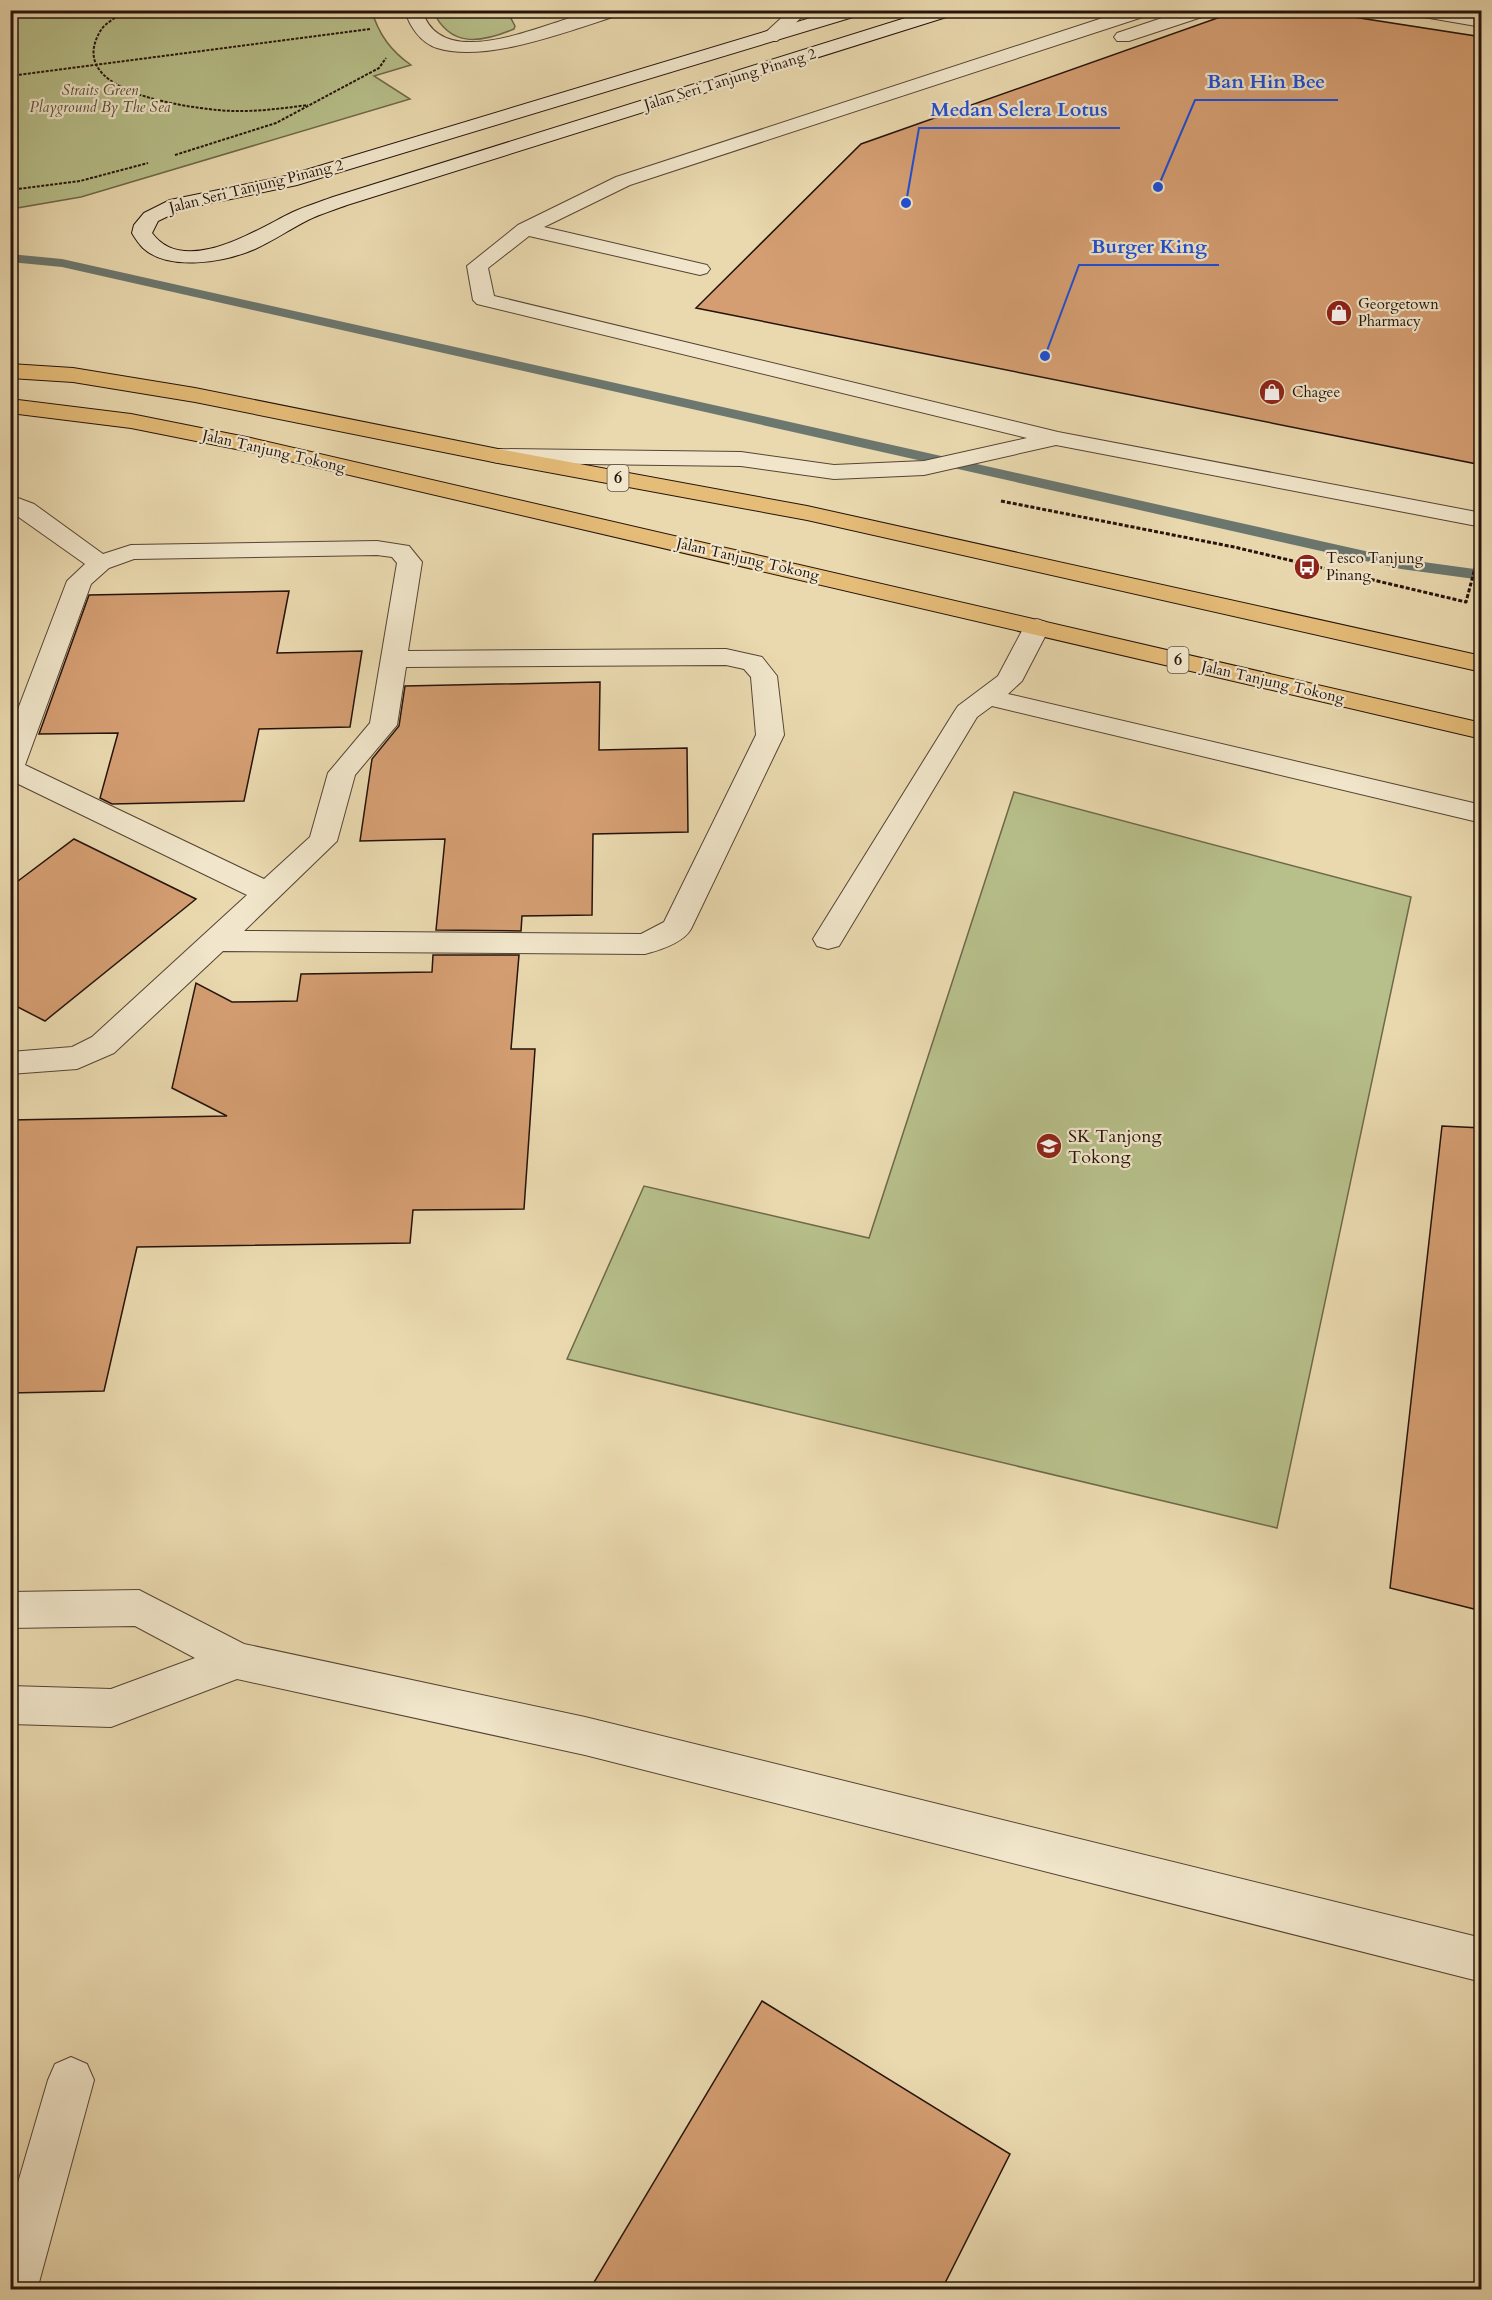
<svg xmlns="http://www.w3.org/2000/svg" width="1492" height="2300" font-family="Cardo,serif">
<rect width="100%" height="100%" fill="#ead9af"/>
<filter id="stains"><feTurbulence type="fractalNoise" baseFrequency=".00333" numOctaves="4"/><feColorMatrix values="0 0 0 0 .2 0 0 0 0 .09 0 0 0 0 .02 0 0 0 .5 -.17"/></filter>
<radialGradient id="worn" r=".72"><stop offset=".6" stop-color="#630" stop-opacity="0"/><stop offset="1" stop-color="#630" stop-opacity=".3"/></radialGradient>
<path fill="#b7bf8a" stroke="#6e694a" stroke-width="1.5" d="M11 10 372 11C378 33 392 52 411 65L374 76 410 99 81 197 11 209Z
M433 11H507L515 26 514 29C481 43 450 48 433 11Z
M1014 792 1411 897 1277 1528 567 1359 644 1186 869 1238Z"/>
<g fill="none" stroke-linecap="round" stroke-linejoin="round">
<path fill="#6b776f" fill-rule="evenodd" d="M10 254 62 259 1401 559 1482 570V580L1401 569 62 267 10 262Z"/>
</g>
<path fill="#d49e72" stroke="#25130b" stroke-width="1.5" d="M1240 10H1308L1482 37V465L696 308 861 144Z
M289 591 277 653 362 651 350 727 259 729 244 801 112 804 100 798 118 733 39 734 89 595Z
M600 682 599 750 687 748 688 832 593 834 592 915 522 916 521 931 436 930 445 839 360 841 372 759 399 726 405 686Z
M74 839 196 899 45 1021 10 1003V887Z
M433 955H519L511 1049H535L524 1209 413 1210 410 1243 137 1247 104 1391 10 1393V1120L227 1116 172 1088 196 983 232 1002 297 1001 301 974 432 972Z
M1442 1126 1482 1128V1611L1390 1588Z
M762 2001 1010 2154 942 2289H590Z"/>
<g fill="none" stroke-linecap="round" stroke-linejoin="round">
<g stroke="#564434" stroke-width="2">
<path id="lane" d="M405 10H422C442 78 553 18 596 11 605 9 615 10 624 10L622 14C574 29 486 64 437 48 421 43 409 26 405 10Z
M790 10H809L777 41H765L762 37 765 33Z
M1127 10H1154L1152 14 630 185 544 227 707 265 710 269 707 273 700 275 529 236 488 268 494 296 1058 432 1482 513V527L1056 445 924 475 834 479 741 466 498 463 490 461 486 456 490 451 498 449 741 452 834 465 924 461 1027 438 477 304 473 300 467 266 518 225 616 177Z
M1186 10H1213L1211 14 1129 41H1117L1114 37 1117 33Z
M1404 10H1445L1482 17V27L1412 15Z
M10 495 34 504 103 554 131 545 377 541 409 546 422 562 408 651 726 649 762 657 777 676 784 735 691 929C683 943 660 950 645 954L223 951 114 1053 77 1069 10 1074V1052L72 1047 92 1037 247 895 10 780V730L67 581 85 564 10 511ZM377 555 392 557 397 563 370 723 328 773 310 837 264 879 25 765 91 584 109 568 134 559ZM726 665 744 669 751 677 756 735 664 922 641 934 244 931 337 841 355 775 397 725 406 667Z
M1037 619 1046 622 1050 627 1022 681 1008 694 1482 805V823L992 706 977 717 839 946 828 949 817 946 813 939 954 712 958 706 998 676 1024 627 1028 622Z
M71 2057 87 2064 94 2080 37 2290H10V2210L48 2080 55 2064Z"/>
</g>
<g stroke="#564434" stroke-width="2">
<path id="street" d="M139 1590 244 1644 585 1717 1482 1938V1982L585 1755 237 1679 111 1727 10 1724V1686L111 1689 195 1658 135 1626 10 1628V1592Z"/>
</g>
<g stroke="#25130b" stroke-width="2">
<path id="secondary" d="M837 10H865L863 14 297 185 183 209 158 221 152 233C185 278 259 228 293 212 306 206 320 202 333 197L931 10H958L956 14 347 205C334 210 320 214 308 220 290 229 273 241 255 249 225 262 169 272 143 248 139 244 135 238 132 233L134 225 144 213 170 200 286 176Z"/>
</g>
<g stroke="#25130b" stroke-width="2">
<path id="primary" d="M10 364 73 368 195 388 498 449 807 506 1482 656V672L807 520 498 463 195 402 73 382 10 378Z
M10 399 131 414 251 438 1482 723V739L251 452 131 428 10 413Z"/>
</g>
<path stroke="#25130b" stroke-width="2" stroke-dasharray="3 1.5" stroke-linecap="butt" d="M126 10C119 16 106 22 101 30 63 91 180 106 217 110 248 113 278 109 308 105
M10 76 370 29
M175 155 276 123 379 68 386 58
M10 190 80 181 148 163"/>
<path stroke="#25130b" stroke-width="3" stroke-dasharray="4 2" stroke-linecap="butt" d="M1001 501 1234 547 1466 602 1475 568"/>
<use href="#lane" fill="#f1e6cb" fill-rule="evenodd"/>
<use href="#street" fill="#f1e6cb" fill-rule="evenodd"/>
<use href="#secondary" fill="#f1e6cb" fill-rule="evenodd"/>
<use href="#primary" fill="#e5bc78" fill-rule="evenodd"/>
</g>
<defs>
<g id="shop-disc" transform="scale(1.35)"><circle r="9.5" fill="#8f2418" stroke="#f1e6cb"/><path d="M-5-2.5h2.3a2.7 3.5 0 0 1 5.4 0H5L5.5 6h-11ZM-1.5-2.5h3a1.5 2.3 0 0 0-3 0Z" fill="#fff"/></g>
<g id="bus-disc" transform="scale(1.35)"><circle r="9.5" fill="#8f2418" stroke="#f1e6cb"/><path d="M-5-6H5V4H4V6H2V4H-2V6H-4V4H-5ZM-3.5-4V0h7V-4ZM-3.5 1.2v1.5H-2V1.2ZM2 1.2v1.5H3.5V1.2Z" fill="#fff"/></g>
<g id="school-disc" transform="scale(1.35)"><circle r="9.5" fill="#8f2418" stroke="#f1e6cb"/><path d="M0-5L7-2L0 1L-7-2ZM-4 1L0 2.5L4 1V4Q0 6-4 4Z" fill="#fff"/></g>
</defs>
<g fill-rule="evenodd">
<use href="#shop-disc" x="1339" y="313"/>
<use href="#shop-disc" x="1272" y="392"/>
<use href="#bus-disc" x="1307" y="567"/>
<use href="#school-disc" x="1049" y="1146"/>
</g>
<g text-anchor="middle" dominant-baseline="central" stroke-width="4.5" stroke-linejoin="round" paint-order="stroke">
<g font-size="15" fill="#25130b" stroke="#f1e6cb">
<text transform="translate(730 79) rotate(-17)">Jalan Seri Tanjung Pinang 2</text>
<text transform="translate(256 186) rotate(-14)">Jalan Seri Tanjung Pinang 2</text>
<text transform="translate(274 451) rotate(13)">Jalan Tanjung Tokong</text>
<text transform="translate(748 559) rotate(13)">Jalan Tanjung Tokong</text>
<text transform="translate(1273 682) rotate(13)">Jalan Tanjung Tokong</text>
</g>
<g font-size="15" font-style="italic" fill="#584f37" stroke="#f1e6cb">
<text x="100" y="90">Straits Green<tspan x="100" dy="17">Playground By The Sea</tspan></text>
</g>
<g font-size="15" fill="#25130b" stroke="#f1e6cb" text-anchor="start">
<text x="1358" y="304">Georgetown<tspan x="1358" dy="17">Pharmacy</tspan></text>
<text x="1292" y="392">Chagee</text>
<text x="1326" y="558">Tesco Tanjung<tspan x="1326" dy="17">Pinang</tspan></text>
</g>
<g fill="#f1e6cb" stroke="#625245" stroke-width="1.5">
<rect x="607.5" y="465" width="21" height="26" rx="4.5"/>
<rect x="1167.5" y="647" width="21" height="26" rx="4.5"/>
</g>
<g font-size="16" font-weight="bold" fill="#25130b">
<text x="618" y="478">6</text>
<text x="1178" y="660">6</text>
</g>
<g font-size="18" fill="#25130b" stroke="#f1e6cb" text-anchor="start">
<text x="1068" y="1136">SK Tanjong<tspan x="1068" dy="21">Tokong</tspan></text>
</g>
</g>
<path fill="none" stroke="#1d4ed8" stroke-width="2" d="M1158 187L1195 100H1338M906 203L919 128H1120M1045 356L1079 265H1219"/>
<g fill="#1d4ed8" stroke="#f1e6cb" stroke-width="2">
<circle cx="1158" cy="187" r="6"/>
<circle cx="906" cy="203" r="6"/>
<circle cx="1045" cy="356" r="6"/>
</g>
<g font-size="20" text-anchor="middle" font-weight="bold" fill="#1d4ed8" stroke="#f1e6cb" stroke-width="4.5" stroke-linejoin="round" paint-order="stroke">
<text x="1266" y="88">Ban Hin Bee</text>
<text x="1019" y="116">Medan Selera Lotus</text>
<text x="1149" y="253">Burger King</text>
</g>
<rect width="1492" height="2300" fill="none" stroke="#ead9af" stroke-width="36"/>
<rect x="12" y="12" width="1468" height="2276" fill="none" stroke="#25130b" stroke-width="3"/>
<rect x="18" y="18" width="1456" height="2264" fill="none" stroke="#25130b" stroke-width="1.5"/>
<rect width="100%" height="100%" filter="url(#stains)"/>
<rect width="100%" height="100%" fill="url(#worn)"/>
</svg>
